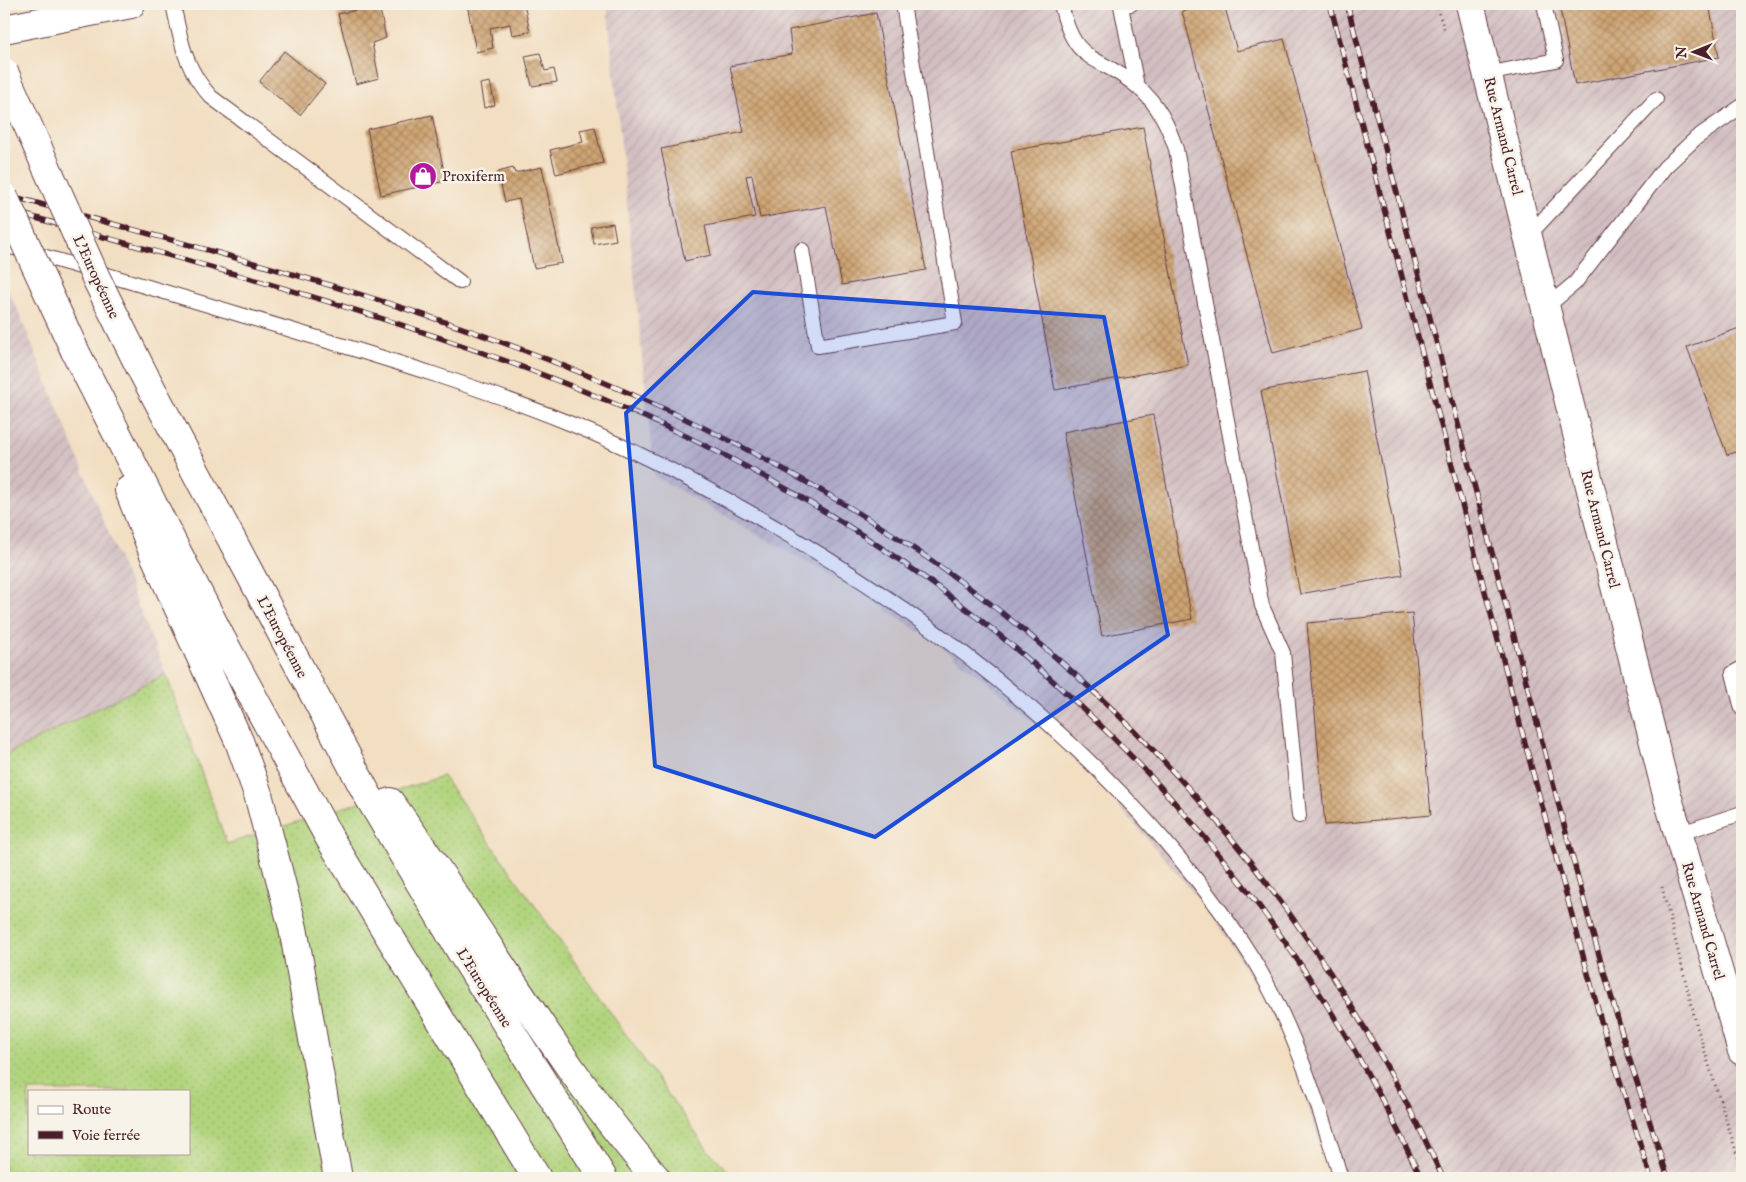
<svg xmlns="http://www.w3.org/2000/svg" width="1746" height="1182" font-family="'IM FELL English',serif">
<defs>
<pattern id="industrial-furrows" width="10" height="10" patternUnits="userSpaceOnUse" patternTransform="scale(1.25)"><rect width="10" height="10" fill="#d2bec1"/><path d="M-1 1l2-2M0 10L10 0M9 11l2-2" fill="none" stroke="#b6a3a6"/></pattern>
<pattern id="grass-dots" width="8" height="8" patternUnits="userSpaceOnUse" patternTransform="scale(1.25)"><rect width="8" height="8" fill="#b1d47d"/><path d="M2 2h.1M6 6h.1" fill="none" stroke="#9ab66c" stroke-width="1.8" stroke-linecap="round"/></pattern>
<pattern id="building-cross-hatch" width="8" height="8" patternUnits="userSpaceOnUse" patternTransform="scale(1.25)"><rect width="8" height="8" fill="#cea473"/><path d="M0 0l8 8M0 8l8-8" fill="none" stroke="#a9855f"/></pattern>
</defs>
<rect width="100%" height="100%" fill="#f7f3e8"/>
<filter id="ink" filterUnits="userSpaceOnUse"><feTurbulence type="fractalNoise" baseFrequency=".02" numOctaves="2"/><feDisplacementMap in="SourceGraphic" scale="10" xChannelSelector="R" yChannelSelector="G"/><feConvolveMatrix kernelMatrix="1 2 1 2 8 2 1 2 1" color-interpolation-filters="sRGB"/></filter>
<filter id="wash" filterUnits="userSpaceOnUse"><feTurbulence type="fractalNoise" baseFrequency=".0096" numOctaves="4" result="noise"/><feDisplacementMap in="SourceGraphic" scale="20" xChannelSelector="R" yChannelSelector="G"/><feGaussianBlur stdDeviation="1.12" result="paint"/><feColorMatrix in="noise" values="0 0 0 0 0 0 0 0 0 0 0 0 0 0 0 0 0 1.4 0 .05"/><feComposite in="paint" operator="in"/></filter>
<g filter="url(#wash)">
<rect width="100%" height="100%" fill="#f2dec1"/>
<path fill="url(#industrial-furrows)" d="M607 4H1742V1178H1331L1298 1075 1282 1033 1262 994 1222 931 1183 880 1108 794 1059 744 996 689 935 642 858 591 654 476Z
M4 283 18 310 166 674 4 756Z"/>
<path fill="url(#grass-dots)" stroke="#7e7a54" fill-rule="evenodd" d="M166 674 227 844 443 776 707 1149 735 1178H4V756ZM29 1091H189V1153H29Z"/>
<g id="blocks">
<path fill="url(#building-cross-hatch)" d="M467 4H524L530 32 512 35 510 24 490 28 493 48 476 52Z
M1211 4H1224L1237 51 1284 39 1362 329 1273 353 1182 11Z
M1559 4H1709L1719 57 1575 85Z
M379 5 386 38 372 43 379 78 356 84 338 14Z
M876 13 926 270 842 285 826 206 760 218 752 175 746 176 755 217 705 226 711 255 685 261 661 149 744 132 730 66 792 54 789 30Z
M284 51 325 84 300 115 259 82Z
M540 53 545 71 554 69 557 82 532 86 525 56Z
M490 82 495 105 484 108 480 84Z
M432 115 446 181 381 195 367 129Z
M595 127 603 163 556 174 550 150 583 142 580 130Z
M1143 127 1188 365 1055 390 1011 151Z
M542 167 562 263 534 268 519 199 505 202 498 172 513 168 515 173Z
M613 223 616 240 594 244 591 227Z
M1742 327V450L1727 455 1687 347Z
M1364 371 1403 575 1300 594 1261 391Z
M1153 415 1192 619 1102 636 1063 432Z
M1412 613 1431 815 1325 825 1307 623Z"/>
</g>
</g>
<g filter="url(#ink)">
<use href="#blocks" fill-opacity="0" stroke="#633c42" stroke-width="1"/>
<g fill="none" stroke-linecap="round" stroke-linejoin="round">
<g stroke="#633c42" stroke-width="16">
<path id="lane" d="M173 4C181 40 184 68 211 97L460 282
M1061 4C1075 67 1097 53 1138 87 1158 104 1168 125 1176 149L1262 606 1283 653 1299 816
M1131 4 1121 6 1137 86
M1487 74 1556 60 1544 4
M1528 236 1656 99
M4 245C103 273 202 303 301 333 391 360 482 388 569 423 633 449 694 481 754 515 907 602 1047 706 1163 839 1198 880 1233 924 1260 971 1297 1036 1319 1107 1341 1178
M802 250 818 346 955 323 903 4
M1545 308 1575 283 1665 167 1696 138 1742 106
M1742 668 1733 673 1742 709
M1678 834 1742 813"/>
</g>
<g stroke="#633c42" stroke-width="30">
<path id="secondary" d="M1470 4 1667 795 1742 1051
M4 29 131 4"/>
</g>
<g stroke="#633c42" stroke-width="30">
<path id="highway" d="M75 351 222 640 330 839 537 1178
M141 369 367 794 460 950 603 1178
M129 490 153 552 239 741 258 794 293 928 338 1178
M390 802C481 926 555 1062 656 1178"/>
</g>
<path stroke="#633c42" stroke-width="3" stroke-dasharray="1 4" stroke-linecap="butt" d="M1435 4 1445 30
M1662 887 1697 1027 1742 1170"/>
<use href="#lane" stroke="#fff" stroke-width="14"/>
<use href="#secondary" stroke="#fff" stroke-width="28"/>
<use href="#highway" stroke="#fff" stroke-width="28"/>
<g stroke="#4a1f2b" stroke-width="5.5">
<path id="rail" d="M1330 4 1534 777 1601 1021 1651 1178
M1347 4 1592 931 1631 1064 1668 1178
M4 194C182 244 363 288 536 355 664 404 787 465 901 540 1137 695 1327 922 1443 1178
M4 209C205 266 409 318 603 399 966 550 1255 821 1421 1178"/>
</g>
<use href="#rail" stroke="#f7f3e8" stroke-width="4" stroke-dasharray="11" stroke-linecap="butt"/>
<g stroke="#633c42" stroke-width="30" stroke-linecap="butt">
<path id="highway-bridge" d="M4 72 96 278 141 369
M4 197 75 351"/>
</g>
<use href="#highway-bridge" stroke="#fff" stroke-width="28"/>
</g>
</g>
<path fill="#1d4ed8" fill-opacity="0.2" stroke="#1d4ed8" stroke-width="4" stroke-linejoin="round" d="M753 292 1104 317 1168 635 875 837 655 766 626 413Z"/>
<defs>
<g id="shop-disc" transform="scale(1.4375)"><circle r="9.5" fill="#b5179e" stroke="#f7f3e8"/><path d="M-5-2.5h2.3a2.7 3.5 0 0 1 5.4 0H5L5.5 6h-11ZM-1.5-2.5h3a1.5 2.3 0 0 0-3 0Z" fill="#fff"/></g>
</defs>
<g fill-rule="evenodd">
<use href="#shop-disc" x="423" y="176"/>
</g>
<g text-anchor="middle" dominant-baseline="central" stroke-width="5" stroke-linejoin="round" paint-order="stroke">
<g font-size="15" fill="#4a1f2b" stroke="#f7f3e8">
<text transform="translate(1503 136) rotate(76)">Rue Armand Carrel</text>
<text transform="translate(96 277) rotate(65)">L'Européenne</text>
<text transform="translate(1600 529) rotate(76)">Rue Armand Carrel</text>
<text transform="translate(282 637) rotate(62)">L'Européenne</text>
<text transform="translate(1703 921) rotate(74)">Rue Armand Carrel</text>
<text transform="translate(484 988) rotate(58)">L'Européenne</text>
</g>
<g font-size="15" fill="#4a1f2b" stroke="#f7f3e8" text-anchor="start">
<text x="442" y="176">Proxiferm</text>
</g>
</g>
<rect width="1746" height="1182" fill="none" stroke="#f7f3e8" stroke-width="20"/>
<rect x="28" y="1090" width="162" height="65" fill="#f7f3e8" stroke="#b29e9c"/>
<rect x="38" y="1106" width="25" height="8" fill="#ffffff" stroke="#b29e9c"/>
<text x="72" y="1114" font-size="15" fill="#4a1f2b">Route</text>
<rect x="38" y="1131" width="25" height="8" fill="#4a1f2b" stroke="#b29e9c"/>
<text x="72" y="1140" font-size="15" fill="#4a1f2b">Voie ferrée</text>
<g transform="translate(1694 52) rotate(269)" stroke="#f7f3e8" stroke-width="4" paint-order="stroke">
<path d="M0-4L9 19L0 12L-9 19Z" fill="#4a1f2b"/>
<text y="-8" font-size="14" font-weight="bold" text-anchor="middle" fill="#4a1f2b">N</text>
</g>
</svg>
